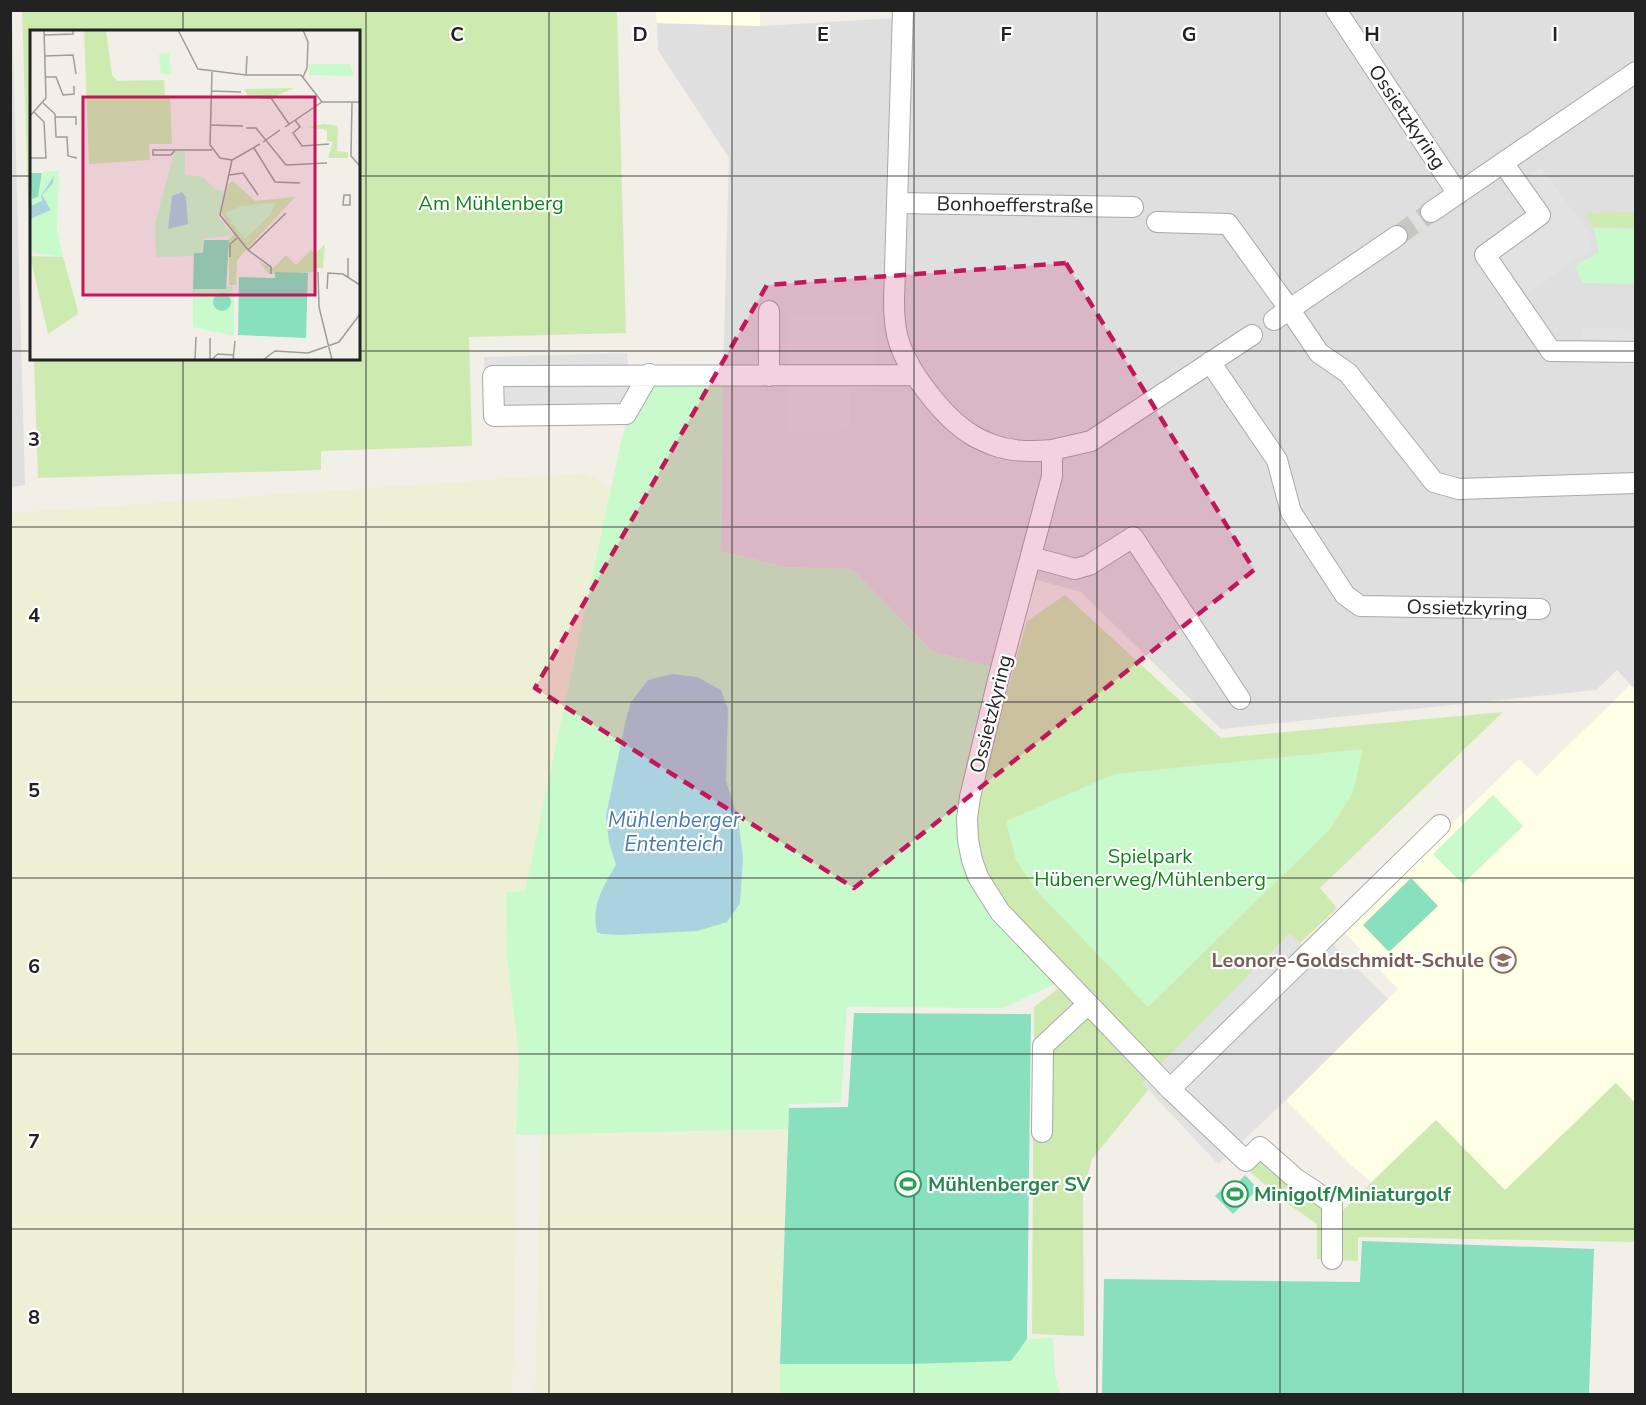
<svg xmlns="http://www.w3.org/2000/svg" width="1646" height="1405" font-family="'Nunito Sans',sans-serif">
<rect width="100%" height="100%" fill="#f2efe9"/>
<path fill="#e0dfdf" d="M12 10 25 485 11 487 10 11Z
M913 10 1635 11V690L1617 670 1596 690 1221 729 1081 592 1019 575 996 668 932 651 852 569 785 567 721 551 723 375 729 158 658 50 657 23 760 26 913 17Z"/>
<path fill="#ffffe5" d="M656 11H760V26L657 23Z
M1630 685 1636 690 1635 1103 1615 1083 1505 1191 1436 1120 1371 1182 1351 1165 1286 1100 1398 989 1342 930 1519 759 1537 776Z"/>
<path fill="#eef0d5" d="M585 473 612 487 525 892 506 893 507 959 519 1056 516 1135 515 1292 512 1394H11V513Z
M788 1129 780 1394H535L541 1134Z"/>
<path fill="#cdebb0" d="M22 11H617L626 333 469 337 472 446 321 451V470L38 478 34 359 358 358V32H32L31 290Z
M1635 212V228L1593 227 1585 213Z
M1065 595 1221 738 1503 712 1320 888 1337 908 1163 1072 1092 1159 1083 1191 1084 1336 1032 1334 1034 1007 1072 978 999 896 982 861 975 818 985 771 1027 621Z
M1616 1083 1635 1103V1242L1358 1237V1261L1317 1259V1224L1281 1199 1247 1169 1260 1158 1342 1211 1436 1120 1505 1190Z"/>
<path fill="#c8facc" d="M1594 228 1635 229V284L1582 283 1575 266 1599 252Z
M653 379 723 381 721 551 785 567 852 569 932 651 996 668 960 841 1057 983 1003 1008 847 1007 841 1103 789 1104 788 1129 516 1135 519 1056 507 959 506 892 525 891 622 437 628 421Z
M1363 749 1353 792 1330 829 1148 1007 1038 892 1016 860 1006 821 1115 774Z
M1493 795 1523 826 1463 884 1433 854Z
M1053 1338 1055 1375 1060 1394H780V1364H908L1011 1361 1027 1339Z"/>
<path fill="#88e0be" d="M1411 878 1438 906 1389 952 1363 925Z
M854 1013 1031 1014 1027 1339 1011 1361 908 1364H780L789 1108 848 1107Z
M1245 1175 1258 1189 1233 1214 1215 1196 1225 1186 1230 1191Z
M1362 1241 1594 1249 1589 1394H1102L1104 1279 1360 1282Z"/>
<path fill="#e2e2e2" d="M1541 168 1587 230 1591 250 1571 262 1512 305 1478 255 1533 213 1514 187Z
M789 314H875V388L850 389 849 430 787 433Z
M1583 328 1635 329V340L1582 339Z
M627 353 628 365H653V379L628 421 486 423 484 357Z
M1290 933 1308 950 1323 934 1388 999 1286 1100 1218 1164 1142 1083Z"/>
<path fill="#aad3df" d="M672 674 697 677 721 690 728 709 726 781 738 818 743 858 740 903 727 922 697 931 620 935 601 934 597 932C591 906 603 886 616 865L609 842 606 816 626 719 631 702 648 680Z"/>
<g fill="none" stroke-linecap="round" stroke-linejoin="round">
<path stroke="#c8c6c1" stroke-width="20" stroke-dasharray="20 10" stroke-linecap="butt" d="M1397 236 1431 212"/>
<g stroke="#a9a9a9" stroke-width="22">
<path id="minor" d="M903 10 894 301C894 314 895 330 899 342 909 373 944 418 972 435 978 439 986 442 993 445 1012 452 1032 452 1052 450
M1336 10 1458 194
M1503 163 1540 215 1485 255 1551 351 1636 352
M897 203 1133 207
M1431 212 1636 72
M1157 222 1228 224 1290 310 1319 353 1348 373 1434 482 1459 489 1636 483
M1274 320 1397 236
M1252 335 1091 441 1052 450V476L998 680 970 797 967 818 968 840 972 860 978 877 1000 912 1170 1089 1246 1161 1260 1147 1295 1178 1332 1203V1259
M1210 362 1277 460 1291 512 1345 595 1360 606 1540 609
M649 374 626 414 494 416 493 376 915 375
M769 376V311
M1031 557 1075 569 1089 565 1133 537 1240 699
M1170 1089 1440 825
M1042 1132 1043 1046 1088 1004"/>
</g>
<use href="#minor" stroke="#fff" stroke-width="20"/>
</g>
<path fill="#c2185b" fill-opacity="0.2" stroke="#c2185b" stroke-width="4.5" stroke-dasharray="12 8" stroke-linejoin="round" d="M1066 263 1254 570 854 888 535 688 767 285Z"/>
<path fill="none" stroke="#222" stroke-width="1.5" stroke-opacity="0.55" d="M183 10V32M366 10V1394M549 10V1394M732 10V1394M914 10V1394M1097 10V1394M1280 10V1394M1463 10V1394M10 176H32M358 176H1636M10 351H32M358 351H1636M183 358V1394M10 527H1636M10 702H1636M10 878H1636M10 1054H1636M10 1229H1636"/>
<defs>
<g id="school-ring" transform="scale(1.35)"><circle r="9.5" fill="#fff" stroke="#8d6e63" stroke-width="1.5"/><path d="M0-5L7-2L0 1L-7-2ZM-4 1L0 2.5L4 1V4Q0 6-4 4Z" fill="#8d6e63"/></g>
<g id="stadium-ring" transform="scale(1.35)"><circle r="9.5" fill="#fff" stroke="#2e9e5b" stroke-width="1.5"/><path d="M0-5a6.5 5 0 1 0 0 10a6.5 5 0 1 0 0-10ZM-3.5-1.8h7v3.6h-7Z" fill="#2e9e5b"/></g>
</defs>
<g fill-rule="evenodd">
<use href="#school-ring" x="1503" y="960"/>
<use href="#stadium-ring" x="908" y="1184"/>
<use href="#stadium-ring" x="1235" y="1194"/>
</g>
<g text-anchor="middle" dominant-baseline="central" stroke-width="4.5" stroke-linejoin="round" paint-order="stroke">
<g font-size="20" fill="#222" stroke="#fff">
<text transform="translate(1407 117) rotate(56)">Ossietzkyring</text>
<text transform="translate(1015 205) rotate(1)">Bonhoefferstraße</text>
<text transform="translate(1467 608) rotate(1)">Ossietzkyring</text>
<text transform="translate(991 714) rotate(-76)">Ossietzkyring</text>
</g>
<g font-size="20" fill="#0c8416" stroke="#fff">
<text x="491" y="203">Am Mühlenberg</text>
<text x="1150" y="856">Spielpark<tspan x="1150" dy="23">Hübenerweg/Mühlenberg</tspan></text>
</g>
<g font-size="20" font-weight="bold" fill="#785e54" stroke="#fff" text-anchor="end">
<text x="1484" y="960">Leonore-Goldschmidt-Schule</text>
</g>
<g font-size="20" font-weight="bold" fill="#27864d" stroke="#fff" text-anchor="start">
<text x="928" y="1184">Mühlenberger SV</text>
<text x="1254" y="1194">Minigolf/Miniaturgolf</text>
</g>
<g font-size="21" font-style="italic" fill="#4a7aab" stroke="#fff">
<text x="674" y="820">Mühlenberger<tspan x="674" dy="24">Ententeich</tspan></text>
</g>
</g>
<g transform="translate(30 30)">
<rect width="330" height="330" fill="#f2efe9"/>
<path d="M54 0H76L82 45 87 51 134 50 135 65 140 66 142 114H119L120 130 59 134ZM264 58 244 67 218 66 214 59ZM294 94 308 96 307 121 318 122V128H298L303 112 297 111V100L277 97ZM203 151 225 171 265 167 207 230 206 255H199V209L204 205 191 182 198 154ZM295 214 293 238H286L285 242 239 244 229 232 243 238 256 225 266 235 281 220 285 224ZM0 226 33 227 47 277 48 284 18 304Z" fill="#cdebb0"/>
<path d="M139 23 141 44H131L129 24ZM279 34H320L324 46 279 45ZM145 120 155 121V145L173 147 185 159 194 161 189 188 202 205 173 209 172 222 164 226 126 227 125 193ZM14 141H29L27 199 33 227 3 223 0 213V169L8 167ZM245 173 241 184 215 209 195 183 211 176ZM198 256H202L204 273V306L163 297V259Z" fill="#c8facc"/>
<path d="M0 143H12L8 167 2 169ZM174 210H199L196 259H163L164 223H173ZM245 242 278 243 276 308 208 305 209 247 245 248ZM183 272a9 9 0 1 1 18 0a9 9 0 1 1-18 0Z" fill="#88e0be"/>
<path d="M24 146 23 153 12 165 21 180 0 189V176L12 171 11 166 12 164ZM152 162 156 167 158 194 138 199 142 166Z" fill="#aad3df"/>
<path fill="none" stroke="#9f9d99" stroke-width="1.5" d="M148 0 168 39 216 45H271L292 72M14 5 43 4V0M15 26 43 25 46 44M182 42 180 115 190 128 202 130M216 45 217 26M15 47H26L33 65 44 64V56M273 47 277 38 278 12 273 0M181 61 211 62M217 67 241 68 259 94M322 72 321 126 330 136M13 73 25 84 26 107H37L38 126 47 128M0 86 16 68 14 0M26 87H46V95M265 90 270 97 263 103 272 116 299 114M180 95 213 96M255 97 292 72H330M216 98H226L256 135 297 133M233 112 250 100M230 114 202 130 190 185 218 220 241 237V244M224 118 245 152 270 153M145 120 141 125H123V120H182M0 128H16L14 92 4 82M199 145 213 143 228 165M314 165H320V175H313ZM218 220 256 183M200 227V214L207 208M288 242 289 277 302 330M318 247V228M297 259 298 243 313 244 330 255M180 308V330M165 330 166 307M181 330 188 324 203 325M203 330 205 311M233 330 245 321 278 323 309 312 330 284"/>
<path fill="#c2185b" fill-opacity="0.15" stroke="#c2185b" stroke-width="3" d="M53 67H285V265H53Z"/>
<rect width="330" height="330" fill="none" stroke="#222" stroke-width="3"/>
</g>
<g font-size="20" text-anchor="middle" font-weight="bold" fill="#222" stroke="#fff" stroke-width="4.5" stroke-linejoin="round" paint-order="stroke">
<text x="457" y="41">C</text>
<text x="640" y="41">D</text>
<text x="823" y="41">E</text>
<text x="1006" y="41">F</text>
<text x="1189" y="41">G</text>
<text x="1372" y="41">H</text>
<text x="1555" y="41">I</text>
<text x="34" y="446">3</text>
<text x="34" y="622">4</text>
<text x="34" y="797">5</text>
<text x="34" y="973">6</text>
<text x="34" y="1148">7</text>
<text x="34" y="1324">8</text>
</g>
<rect width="1646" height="1405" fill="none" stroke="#222222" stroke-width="24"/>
</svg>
